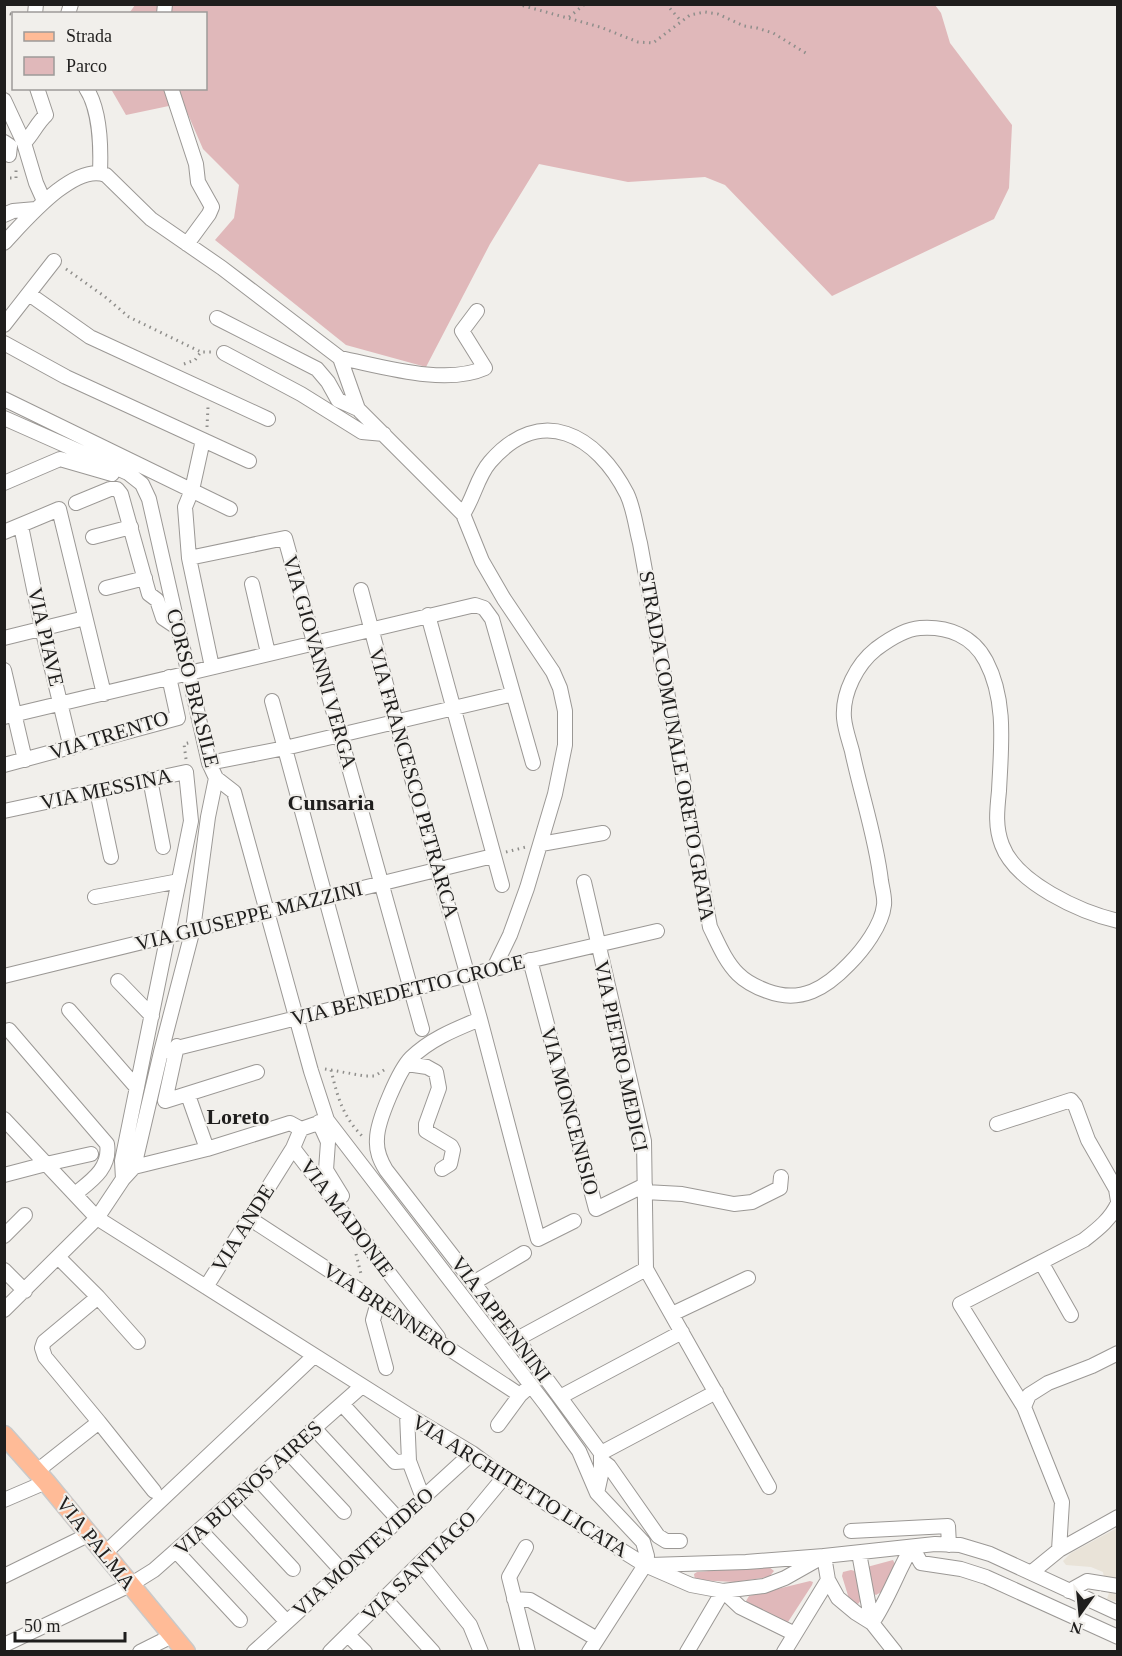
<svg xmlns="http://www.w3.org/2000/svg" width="1122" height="1656" font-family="Georgia,serif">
<rect width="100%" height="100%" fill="#f1efeb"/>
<path fill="#e9e3d8" d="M1117 1528V1602L1107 1599 1109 1593 1107 1592 1103 1572 1091 1567 1066 1565 1063 1561 1071 1553Z"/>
<path fill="#e0b8ba" d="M135 5H935L941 13 950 43 1012 125 1009 188 994 219 832 296 725 185 705 177 628 182 539 164 490 244 426 367 346 345 215 240 234 218 239 185 203 149 183 103 126 115 111 89 206 88V14L124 13 130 12Z
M893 1560 895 1564 881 1592 876 1595 874 1594 867 1567Z
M768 1566 774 1571 769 1577 735 1582 695 1580 694 1574 697 1572Z
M851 1570 855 1571 862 1599 858 1604 850 1602 842 1576 843 1572Z
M810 1581 813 1582 812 1585 788 1622H781L746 1601 749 1596Z"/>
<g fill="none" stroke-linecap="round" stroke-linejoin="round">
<g stroke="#9b9895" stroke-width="16">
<path id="minor" d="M35 14 36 4
M68 14 71 4
M164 14 165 4
M86 88C100 109 101 148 100 172
M171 88 196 164 198 182 212 207 209 214 187 244
M4 100 24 143 36 183 44 201
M4 142 10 146 9 155
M24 143C33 134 37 123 46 115L37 88
M4 215 13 211 36 209
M4 243C25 221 74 162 106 175L151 219 222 268 340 358 358 409 463 514 482 561 504 599 553 672 560 688 565 711V745L555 794 527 888 510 935 494 968
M29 294 90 337 268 419
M217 318 317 369 328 382 338 400 358 409
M4 325 54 261
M4 343 66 377 249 461
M224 353 301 394 362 432 384 434
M340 358C381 366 445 386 485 368L462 331 477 311
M4 399 230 509
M4 418 128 473 142 484 149 499 209 763 216 778 208 817 193 929 161 1052 134 1167 123 1179 97 1218 4 1310
M203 440 192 490 185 507 189 558 212 667
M4 483 60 459 112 474
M76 503 110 489H117L121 494 149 594 157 600 163 618 178 628
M463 514C474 498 477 477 490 462 541 403 597 435 627 494 634 509 636 528 640 543L710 927C718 943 725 961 738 974 746 982 756 987 767 991 801 1004 826 988 849 964 863 950 882 925 884 905 885 898 882 888 881 881 876 837 861 794 852 751 849 740 845 729 844 718 842 693 857 664 876 649 888 640 905 629 920 628 948 626 973 636 986 661 1007 701 1001 747 999 791 997 810 995 827 1002 845 1016 883 1080 912 1118 921
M21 526 42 628 71 748
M4 532 59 509 104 694
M93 537 131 527
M189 558 285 538 422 1029
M252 584 268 653
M106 588 145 578
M361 590 396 722 480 1019 538 1239 574 1221
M428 615 502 885
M4 638 85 618
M4 670 25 760
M272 701 354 1002
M4 717 475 605 484 608 492 619 533 763
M209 763 285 748 513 694
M4 765 178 718 169 677
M216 778 234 792 311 1071 327 1120 546 1405 579 1451 597 1493 643 1542 647 1556 645 1565 589 1652
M150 779 163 847
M97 791 111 857
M4 811 186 772 191 821 122 1161 123 1179
M541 844 603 833
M584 882 644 1141 646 1269 769 1487
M95 897 179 881
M530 960 596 1209 645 1185
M4 976 493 856
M118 981 152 1016
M69 1010 137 1088
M480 1019C456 1029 430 1039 411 1058 399 1070 377 1121 377 1139 376 1151 380 1160 386 1170L517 1339 601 1453V1475L597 1493
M9 1030 107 1144C111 1168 91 1181 75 1194
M177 1046 165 1101 257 1072
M161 1052 468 975 657 931
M407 1064 427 1067 436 1072 439 1088 426 1124V1131L451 1146 453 1150 450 1164 442 1169
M188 1095 207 1149
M4 1119 97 1218 407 1414 472 1453 504 1477 645 1565 691 1585 723 1591 764 1586 785 1578 824 1556
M319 1122 328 1142 326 1170 342 1196
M997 1124 1071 1100 1075 1105 1088 1140 1116 1189 1118 1201
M293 1148 438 1337
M134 1167 207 1149 290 1123 301 1129
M4 1175 46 1164 91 1154
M645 1192 682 1194 734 1204 752 1202 780 1188 781 1177
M249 1218 520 1395 530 1386
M4 1236 25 1215
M58 1257 98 1297
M1041 1262 1071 1315
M4 1270 25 1291
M473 1283 524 1253
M206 1287 293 1148 301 1129 327 1120
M378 1302 373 1320 386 1368
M672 1314 748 1278
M517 1339 646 1269
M560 1397 682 1332
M342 1404 395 1462 409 1461
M1024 1407 1029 1395 1048 1383 1092 1366 1118 1353
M407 1414 409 1461 423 1498
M99 1422 154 1491
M498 1425 520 1395
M314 1428 399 1520
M288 1452 344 1512
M601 1453 716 1392
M601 1460 609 1466 658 1536 666 1541H680
M37 1471 99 1422 45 1357 42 1348 44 1342 98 1297 138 1342
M258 1479 342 1571
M4 1500 46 1482
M231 1502 293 1569
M200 1530 287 1622
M851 1531 948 1526 949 1545
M526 1547 509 1577 528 1652
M1059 1550 1062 1502 1024 1407 960 1304 1084 1240C1098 1229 1111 1219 1118 1203
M176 1551 240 1620
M105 1553 314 1356
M859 1553 872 1623
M824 1556 828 1580 838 1598 856 1613 872 1623 895 1652
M420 1563 470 1625 481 1652
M650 1565 746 1562 824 1556 935 1544 960 1545 990 1554 1118 1613
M1032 1572 1059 1550 1118 1517
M4 1576 90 1534
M1069 1591 1087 1581 1118 1586
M384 1598 433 1652
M514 1599 530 1600 597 1639
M872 1623C888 1600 897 1572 912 1547L921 1563 961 1569 986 1577 1118 1637
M348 1635 365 1652
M4 1645 130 1585 154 1570 362 1386
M140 1652 174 1635
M254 1652 472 1453
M330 1652 420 1563 471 1517 504 1477
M687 1652 723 1591 740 1607 795 1634
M784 1652 828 1580"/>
</g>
<g stroke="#c9c9c9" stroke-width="21">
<path id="major" d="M4 1435 46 1482 186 1652"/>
</g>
<path stroke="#8f8e8b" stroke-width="3" stroke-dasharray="1.5 4.5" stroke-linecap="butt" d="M517 4 600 27 638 42 653 43 690 15 705 12 718 14 744 26 757 28 773 33 809 55
M666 4 681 21
M4 12 14 15
M569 17 585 4
M4 178H16V167
M66 269 104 296 129 317 201 352
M184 364 195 360 201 352H212
M207 427 208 407
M186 759 184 744 192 742
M506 852 526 847
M325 1069 365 1076H375L387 1068
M331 1070C338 1099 343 1117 364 1138
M356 1254 361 1274"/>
<use href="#minor" stroke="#fff" stroke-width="14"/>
<use href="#major" stroke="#ffbb97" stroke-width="18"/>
</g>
<g text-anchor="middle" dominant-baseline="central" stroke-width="4.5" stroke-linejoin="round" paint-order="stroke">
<g font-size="21" fill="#1f1e1d" stroke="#f1efeb">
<text transform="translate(46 637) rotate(77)">VIA PIAVE</text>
<text transform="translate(320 662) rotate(74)">VIA GIOVANNI VERGA</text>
<text transform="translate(193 688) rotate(76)">CORSO BRASILE</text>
<text transform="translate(109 735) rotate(-17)">VIA TRENTO</text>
<text transform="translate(677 746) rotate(80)">STRADA COMUNALE ORETO GRATA</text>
<text transform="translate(414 783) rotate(74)">VIA FRANCESCO PETRARCA</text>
<text transform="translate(106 789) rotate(-12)">VIA MESSINA</text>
<text transform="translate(249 916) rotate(-14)">VIA GIUSEPPE MAZZINI</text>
<text transform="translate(408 990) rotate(-14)">VIA BENEDETTO CROCE</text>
<text transform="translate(621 1056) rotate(78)">VIA PIETRO MEDICI</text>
<text transform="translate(570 1111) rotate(75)">VIA MONCENISIO</text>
<text transform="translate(347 1218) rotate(53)">VIA MADONIE</text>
<text transform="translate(243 1228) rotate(-58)">VIA ANDE</text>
<text transform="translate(390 1310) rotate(33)">VIA BRENNERO</text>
<text transform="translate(501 1319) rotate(53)">VIA APPENNINI</text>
<text transform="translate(520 1486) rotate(32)">VIA ARCHITETTO LICATA</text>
<text transform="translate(248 1488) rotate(-42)">VIA BUENOS AIRES</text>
<text transform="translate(96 1543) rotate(51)">VIA PALMA</text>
<text transform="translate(363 1552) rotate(-42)">VIA MONTEVIDEO</text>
<text transform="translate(419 1566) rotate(-44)">VIA SANTIAGO</text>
</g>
<g font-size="22" font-weight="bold" fill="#1f1e1d" stroke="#f1efeb">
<text x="331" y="802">Cunsaria</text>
<text x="238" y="1116">Loreto</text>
</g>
</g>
<rect width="1122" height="1656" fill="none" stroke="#1f1e1d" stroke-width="12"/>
<rect x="12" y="12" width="195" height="78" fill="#f1efeb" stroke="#9d9b99" stroke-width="1.5"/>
<rect x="24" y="32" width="30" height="9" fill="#ffbb97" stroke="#9d9b99" stroke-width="1.5"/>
<text x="66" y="42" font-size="18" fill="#1f1e1d">Strada</text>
<rect x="24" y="57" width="30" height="18" fill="#e0b8ba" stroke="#9d9b99" stroke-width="1.5"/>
<text x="66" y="72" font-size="18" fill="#1f1e1d">Parco</text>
<g transform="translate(1080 1614) rotate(195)" stroke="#f1efeb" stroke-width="4.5" paint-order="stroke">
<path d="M0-4.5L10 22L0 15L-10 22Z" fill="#1f1e1d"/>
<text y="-9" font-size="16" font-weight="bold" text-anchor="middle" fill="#1f1e1d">N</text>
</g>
<path d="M15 1632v9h110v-9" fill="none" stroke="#1f1e1d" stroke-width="3"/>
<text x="24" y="1632" font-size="18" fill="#1f1e1d" stroke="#f1efeb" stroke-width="4.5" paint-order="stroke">50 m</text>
</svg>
